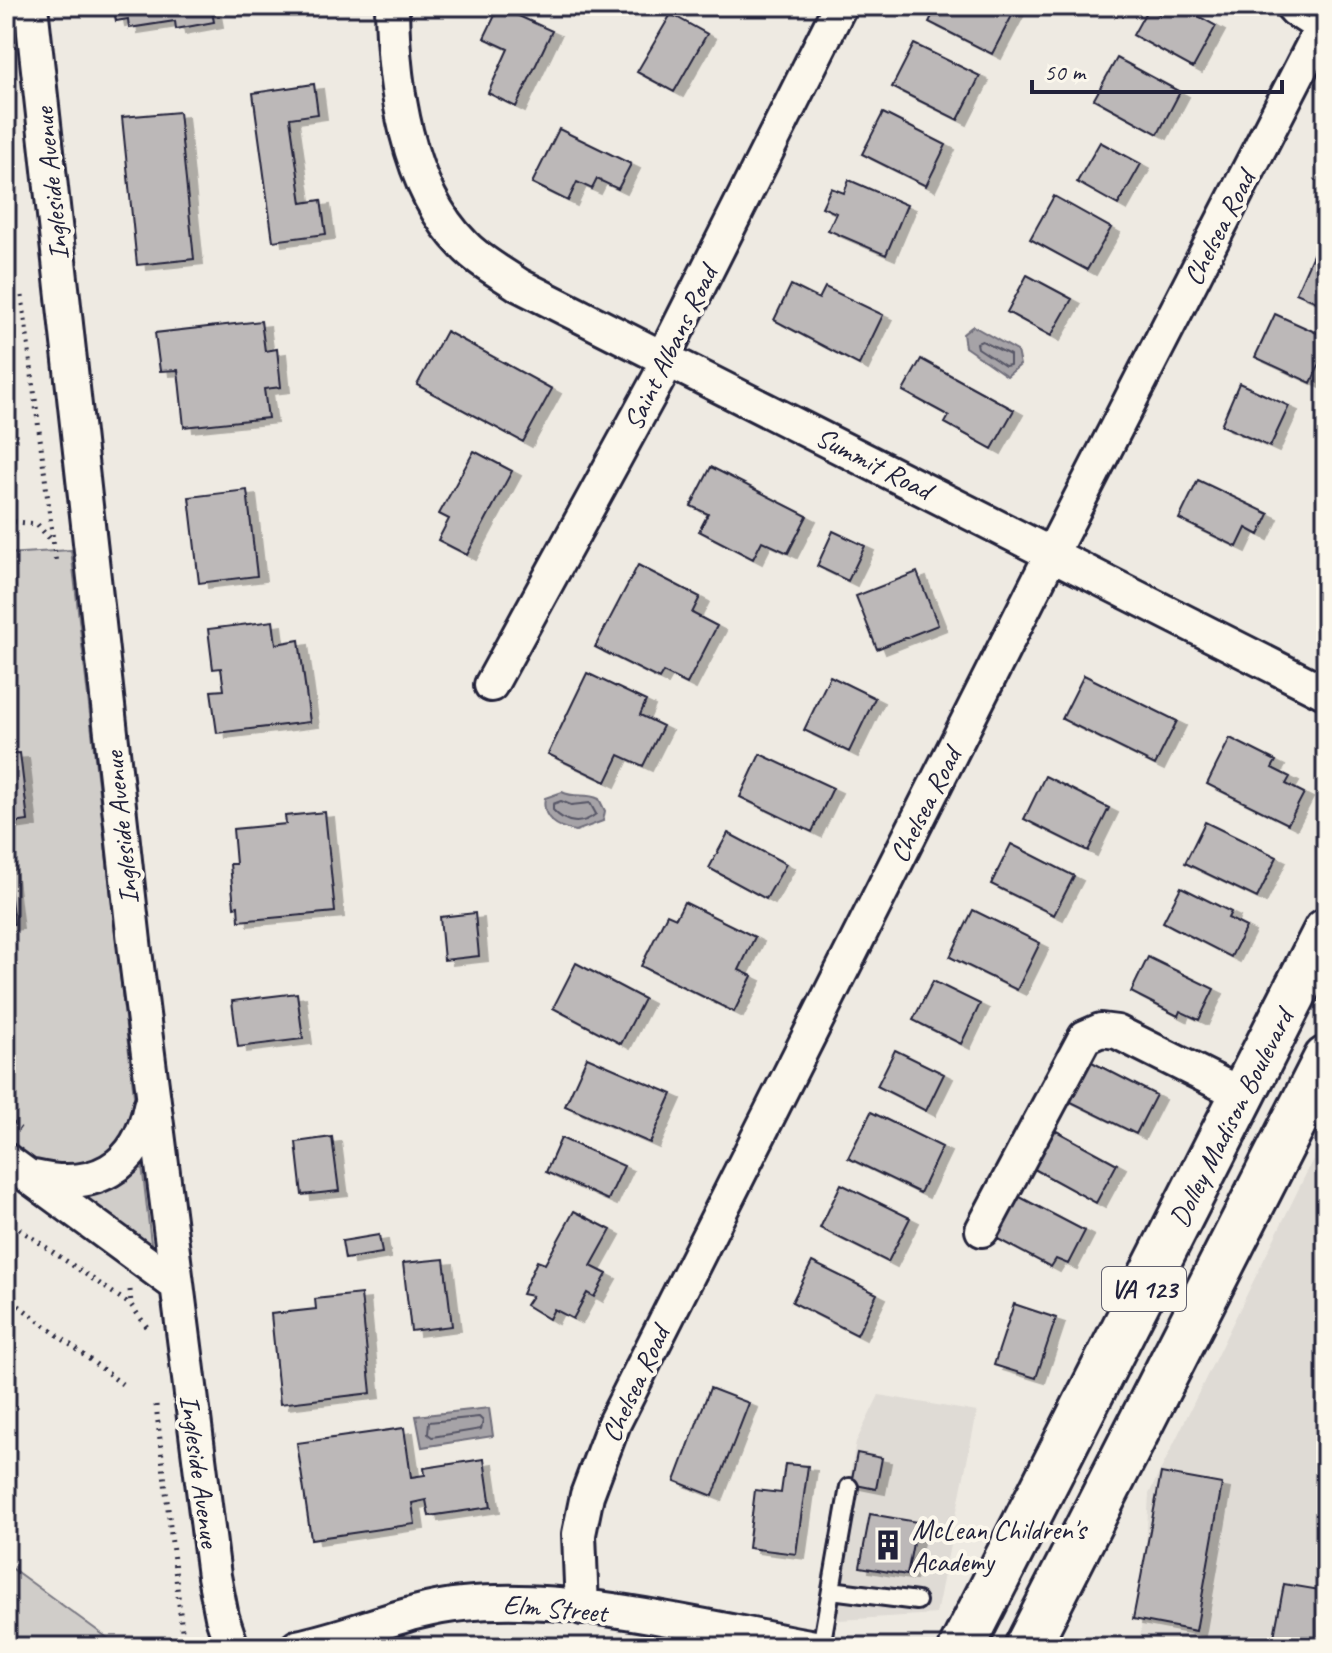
<svg xmlns="http://www.w3.org/2000/svg" width="1332" height="1653" font-family="Caveat,sans-serif">
<defs>
<filter id="shadow"><feDropShadow dx="9" dy="5" stdDeviation="0" flood-color="#0004"/></filter>
</defs>
<rect width="100%" height="100%" fill="#eeeae2"/>
<filter id="ink" filterUnits="userSpaceOnUse"><feTurbulence type="fractalNoise" baseFrequency=".0125" numOctaves="2"/><feDisplacementMap in="SourceGraphic" scale="16" xChannelSelector="R" yChannelSelector="G"/><feConvolveMatrix kernelMatrix="1 2 1 2 8 2 1 2 1" color-interpolation-filters="sRGB"/></filter>
<g filter="url(#ink)">
<path fill="#dfdbd5" d="M1326 1133V1647H1140L1149 1494Z
M879 1395 977 1412 936 1614 823 1621 856 1442Z"/>
<path fill="#d0cdc9" stroke="#797882" stroke-width="2" d="M71 550 154 1269 6 1153V554Z
M6 1564 109 1639 120 1647H6Z"/>
<path fill="#a6a3a7" stroke="#716f7c" stroke-width="2" d="M973 326 1017 351 1020 365 1007 376 965 347 963 334Z
M562 792C575 799 586 792 599 799L605 811 603 821 576 831C557 828 541 818 545 798Z
M489 1408 493 1436 422 1447 416 1416Z"/>
<g fill="none" stroke-linecap="round" stroke-linejoin="round">
<path stroke="#575666" stroke-width="2" d="M982 341 1010 355V365L1005 366 978 348 977 343Z
M561 801 571 805 590 803 596 814C581 826 566 824 553 810V804Z
M479 1417 483 1421 481 1429 432 1437 428 1434 429 1422Z"/>
</g>
<path fill="#bcb8b8" stroke="#22223b" stroke-width="2" filter="url(#shadow)" d="M113 6H211L214 22 176 29 175 21 129 28 128 19 116 21Z
M937 6H1012L1016 8 992 54 929 22Z
M1163 6H1180L1216 26 1193 68 1133 35 1148 8 1159 14Z
M499 7 552 31 516 107 488 93 508 49 484 38Z
M671 14 707 34 674 92 637 72Z
M914 44 980 76 958 120 892 87Z
M1117 58 1180 92 1158 134 1094 99Z
M314 84 318 114 290 118 302 203 321 200 326 234 273 241 253 93Z
M179 112 194 259 137 265 122 117Z
M883 113 946 145 926 186 862 154Z
M559 129 631 164 618 189 597 179 592 189 577 182 568 201 532 183Z
M1100 142 1141 164 1118 205 1077 182Z
M849 180 907 205 886 255 828 230 836 213 822 207 831 188 844 193Z
M1054 196 1111 228 1087 270 1030 239Z
M1315 250 1326 255V306L1296 293Z
M1027 275 1072 299 1051 336 1007 312Z
M791 285 819 299 825 287 883 315 859 365 774 320Z
M1275 314 1326 337V350L1311 383 1255 357Z
M261 321 265 351 277 349 281 387 264 389 268 418 184 427 178 370 160 371 155 333Z
M446 331 552 389 523 442 417 385Z
M921 359 1014 410 992 449 945 423 949 416 903 391Z
M1239 383 1289 406 1270 447 1221 425Z
M474 451 512 471 467 555 438 540 449 519 439 514Z
M711 467 807 516 788 553 762 541 753 559 699 531 708 514 691 506Z
M1198 480 1269 514 1259 535 1246 528 1237 547 1179 519Z
M247 490 257 576 199 583 189 497Z
M833 531 865 546 848 581 817 566Z
M638 565 700 597 692 613 717 626 687 684 663 672 659 679 595 647Z
M917 572 938 625 877 649 856 596Z
M273 621 276 644 299 640 310 722 217 733 211 691 224 690 221 668 213 669 208 629Z
M587 673 646 701 640 715 663 726 643 766 619 755 606 782 548 754Z
M1084 675 1177 721 1155 765 1062 719Z
M830 676 875 698 849 752 804 730Z
M1230 738 1276 761 1272 768 1290 777 1286 784 1304 793 1288 824 1207 784Z
M20 753 28 821 6 824V754Z
M760 754 833 788 812 832 740 797Z
M1045 776 1109 808 1088 851 1024 819Z
M325 812 335 912 239 921 238 906 234 907 230 864H236L233 829 286 824 285 816Z
M1205 822 1277 857 1257 898 1185 863Z
M728 833 786 864 766 899 709 868Z
M1011 844 1074 876 1054 915 991 884Z
M6 856 14 924 6 925Z
M1181 887 1231 912 1228 918 1246 927 1231 957 1163 922Z
M684 902 755 937 739 970 752 976 734 1012 641 966 667 914 676 918Z
M973 910 1040 943 1017 990 950 957Z
M475 913 479 956 444 960 440 917Z
M1148 957 1214 989 1199 1020 1180 1011 1178 1016 1131 992Z
M576 963 644 999 621 1044 553 1008Z
M933 981 980 1004 961 1044 913 1020Z
M297 993 303 1039 238 1047 232 1001Z
M895 1050 944 1074 926 1111 877 1086Z
M587 1057 672 1094 650 1143 565 1106Z
M1084 1058 1156 1095 1136 1134 1063 1098Z
M871 1112 942 1147 920 1193 848 1158Z
M1049 1127 1117 1164 1096 1203 1027 1165Z
M332 1137 339 1191 302 1195 296 1142Z
M561 1138 624 1166 608 1200 546 1172Z
M841 1184 910 1218 888 1262 820 1228Z
M1018 1196 1085 1231 1068 1264 1056 1259 1051 1267 996 1238Z
M574 1211 611 1230 591 1266 607 1274 594 1297 587 1293 573 1319 554 1309 549 1319 526 1305 532 1296 522 1294 537 1261 545 1264Z
M379 1235 382 1253 345 1259 342 1241Z
M444 1259 452 1326 411 1331 403 1263Z
M812 1262 877 1294 857 1335 792 1302Z
M361 1294 371 1393 280 1404 271 1314 316 1309 315 1299Z
M1014 1304 1056 1318 1036 1378 994 1365Z
M710 1388 749 1403 713 1496 675 1481Z
M404 1428 411 1477 425 1475 424 1468 484 1459 491 1507 429 1516 426 1500 412 1503 415 1524 311 1539 297 1443Z
M857 1453 882 1458 876 1489 851 1484Z
M785 1464 808 1466 796 1554 748 1548 755 1490 781 1493Z
M1161 1473 1222 1484 1196 1631 1133 1619Z
M870 1514 917 1522 907 1575 860 1567Z
M1284 1584 1326 1591V1647H1272Z"/>
<g fill="none" stroke-linecap="round" stroke-linejoin="round">
<g stroke="#22223b" stroke-width="22">
<path id="lane" d="M1281 6 1290 16 1318 34
M831 1590 917 1601
M821 1647 849 1487"/>
</g>
<g stroke="#22223b" stroke-width="38">
<path id="street" d="M31 6 135 951 214 1576 222 1617 232 1647
M392 6C393 84 406 187 464 245 479 261 500 272 519 285L1326 693
M491 685 660 376 664 356 840 6
M6 1160 175 1284
M34 1177C93 1191 138 1169 150 1106
M982 1230 1085 1037 1101 1030 1117 1032 1243 1095
M582 1608 579 1534 587 1495 614 1423 1052 553 1326 19
M297 1647C353 1636 407 1609 463 1604 572 1592 706 1628 815 1647"/>
</g>
<g stroke="#22223b" stroke-width="50">
<path id="primary" d="M962 1647 1326 931
M1027 1647 1326 1059"/>
</g>
<path stroke="#22223b" stroke-width="5" stroke-dasharray="2 6" stroke-linecap="butt" d="M22 296 56 564
M6 521 37 524 53 543
M6 1119 20 1129
M6 1220 131 1305 147 1327
M130 1290 131 1305
M6 1296 122 1384
M156 1405 184 1647"/>
<use href="#lane" stroke="#fbf7ec" stroke-width="16"/>
<use href="#street" stroke="#fbf7ec" stroke-width="32"/>
<use href="#primary" stroke="#fbf7ec" stroke-width="44"/>
</g>
</g>
<defs>
<g id="building-bare" transform="scale(2.4)"><path d="M-4-6H4V6H1V3H-1V6H-4ZM-2.5-4.3h1.7v1.8h-1.7ZM.8-4.3h1.7v1.8H.8ZM-2.5-1h1.7V.8h-1.7ZM.8-1h1.7V.8H.8Z" fill="#22223b" stroke="#fbf7ec" stroke-width="2.5" paint-order="stroke"/></g>
</defs>
<g fill-rule="evenodd">
<use href="#building-bare" x="888" y="1545"/>
</g>
<g text-anchor="middle" dominant-baseline="central" stroke-width="8" stroke-linejoin="round" paint-order="stroke">
<rect fill="#fbf7ec" stroke="#636270" stroke-width="2" x="1102" y="1267" width="84" height="44" rx="6"/>
<g font-size="26" font-weight="bold" fill="#22223b">
<text x="1144" y="1289">VA 123</text>
</g>
<g font-size="28" fill="#22223b" stroke="#fbf7ec">
<text transform="translate(51 184) rotate(-96)">Ingleside Avenue</text>
<text transform="translate(1219 228) rotate(-63)">Chelsea Road</text>
<text transform="translate(670 348) rotate(-64)">Saint Albans Road</text>
<text transform="translate(874 463) rotate(27)">Summit Road</text>
<text transform="translate(925 805) rotate(-63)">Chelsea Road</text>
<text transform="translate(121 828) rotate(-96)">Ingleside Avenue</text>
<text transform="translate(1231 1118) rotate(-63)">Dolley Madison Boulevard</text>
<text transform="translate(635 1384) rotate(-65)">Chelsea Road</text>
<text transform="translate(200 1471) rotate(82)">Ingleside Avenue</text>
<text transform="translate(555 1608) rotate(5)">Elm Street</text>
</g>
<g font-size="28" fill="#22223b" stroke="#fbf7ec" text-anchor="start">
<text x="912" y="1529">McLean Children's<tspan x="912" dy="32">Academy</tspan></text>
</g>
</g>
<rect width="1332" height="1653" fill="none" stroke="#fbf7ec" stroke-width="32"/>
<rect x="16" y="16" width="1300" height="1621" fill="none" stroke="#22223b" stroke-width="3" filter="url(#ink)"/>
<path d="M1032 80v12h250v-12" fill="none" stroke="#22223b" stroke-width="4"/>
<text x="1044" y="80" font-size="24" fill="#22223b" stroke="#fbf7ec" stroke-width="6" paint-order="stroke">50 m</text>
</svg>
